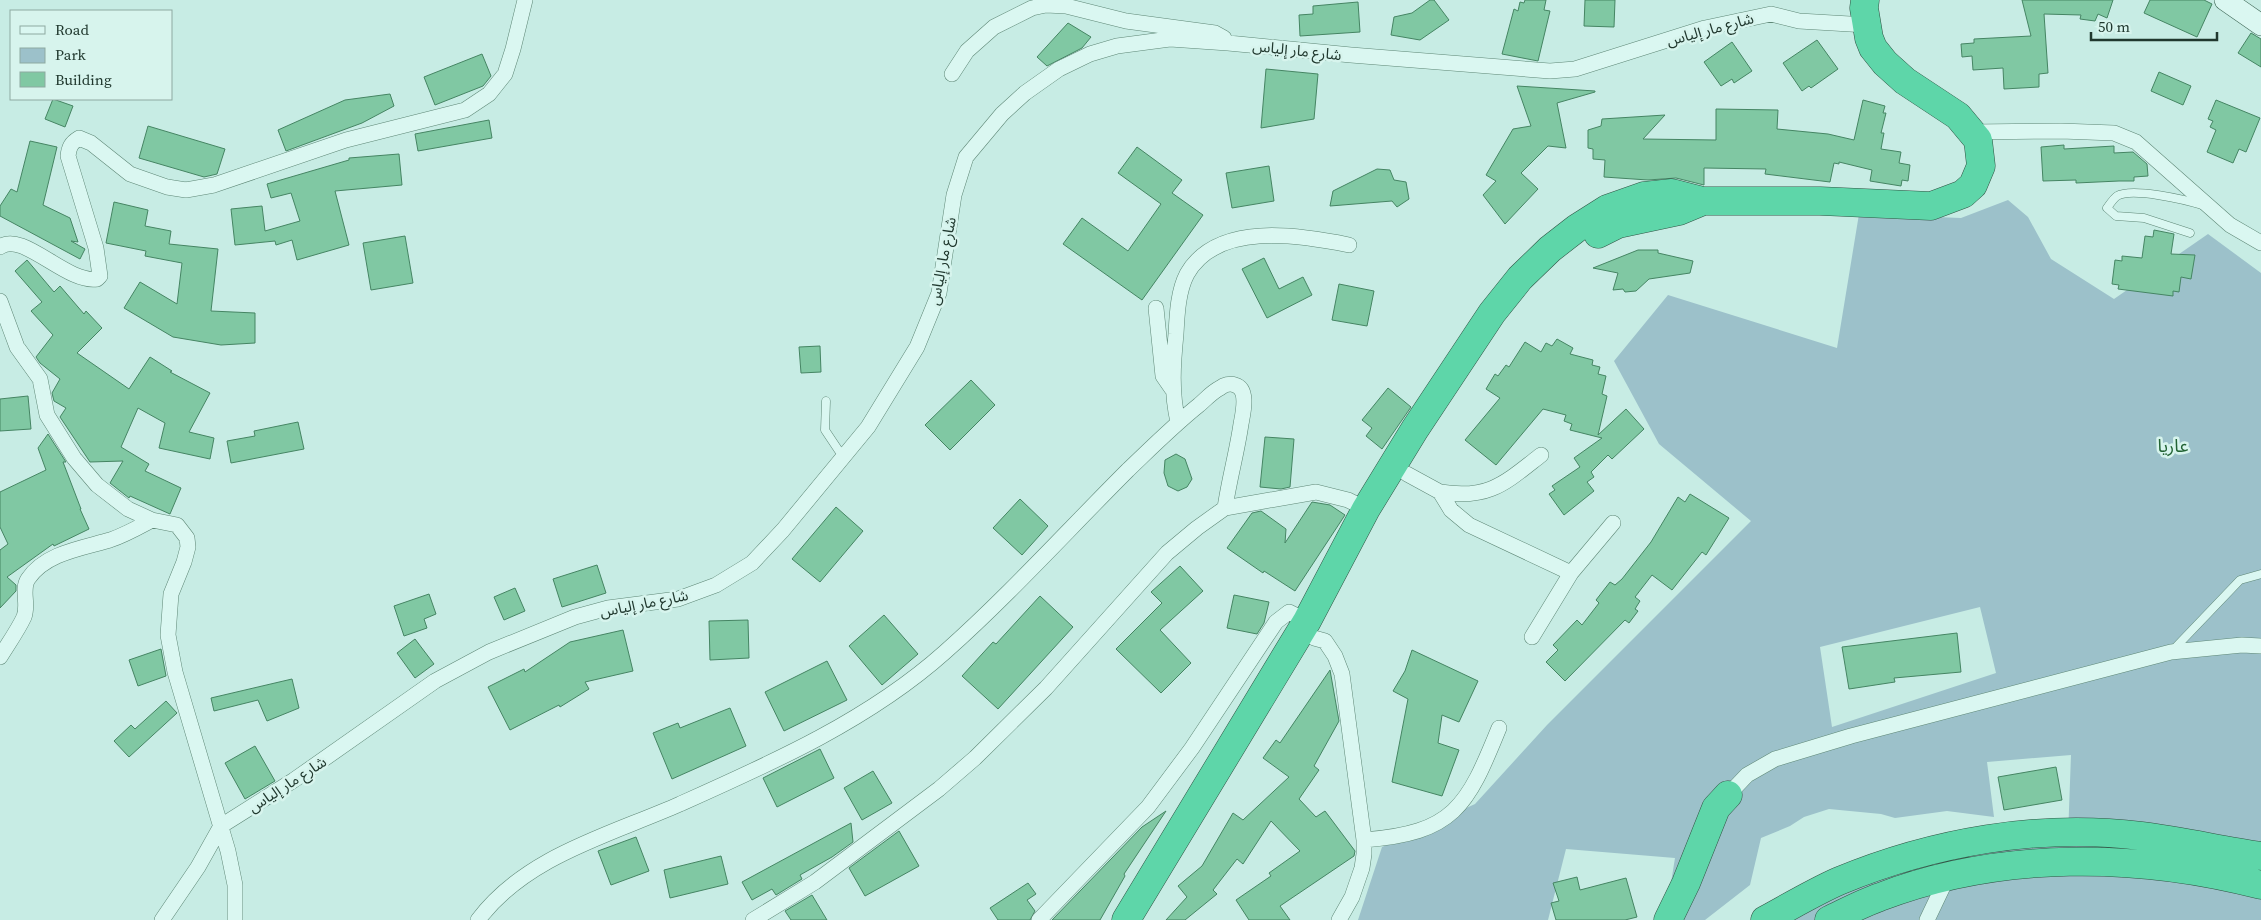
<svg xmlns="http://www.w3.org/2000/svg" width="2261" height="920" font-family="'Source Serif 4','Noto Sans Arabic',serif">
<rect width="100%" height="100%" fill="#c7ece4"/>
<path fill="#9cc1ca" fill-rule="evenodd" d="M2008 200 2028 217 2051 259 2114 299 2208 234 2261 273V920H1775L1877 875 2068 837 2071 755 1987 762 1994 817 1947 811 1895 818 1881 814 1829 809 1804 817 1790 826 1761 838 1750 885 1705 920H1665L1675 858 1566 849 1548 920H1358L1382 847 1475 804 1547 725 1751 521 1659 444 1614 361 1668 295 1837 348 1859 214 1961 218ZM1980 607 1996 673 1832 727 1820 647Z"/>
<path fill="#80c8a3" stroke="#458563" d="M1430 0H1434L1449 20 1420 40 1391 35 1394 17 1412 13Z
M1525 0H1546L1544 10 1550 11 1538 61 1502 54 1514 9 1518 11 1520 2 1524 3Z
M1585 0H1615L1614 27 1584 26Z
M2022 0H2113L2107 18 2098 14 2095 21 2080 19 2081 15 2044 14 2048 73 2039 74V87L2004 89 2003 68 1973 70 1972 56 1962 57 1961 44 1974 43V39L2031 36Z
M2150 0H2204L2212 4 2197 37 2144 13Z
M1358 2 1360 32 1300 36 1299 15 1313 14V6Z
M1068 23 1091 37 1082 48 1047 66 1037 57Z
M2251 33 2261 39V67L2238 53Z
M1817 40 1838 69 1811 88 1809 86 1802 91 1783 63Z
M1732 42 1752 71 1734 83 1732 79 1721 86 1704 62Z
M482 54 491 76 483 86 435 105 424 77Z
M1266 69 1318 74 1314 119 1261 128Z
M2159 72 2191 86 2183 105 2151 91Z
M1517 86 1595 91V92L1557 103 1566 148 1548 146 1521 173 1538 189 1505 224 1483 195 1496 181 1486 175 1513 129 1531 126Z
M390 94 394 106 362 123 286 151 278 130 345 100Z
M53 99 73 106 65 127 45 119Z
M1863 100 1885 106 1883 113H1886L1881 133H1884L1881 149 1901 152 1899 163 1910 165 1908 181 1902 180 1901 186 1870 181 1872 170 1839 162V164L1834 163 1830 182 1765 174 1766 169 1704 168V185L1676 178 1648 180 1604 177 1605 160 1593 159V149L1588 148V130L1601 126 1602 119 1665 115 1643 139 1716 140V109L1778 110 1777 129 1828 134 1854 140Z
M2216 100 2260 118 2246 152 2239 149 2233 163 2207 152 2216 130 2210 127 2213 121 2208 119Z
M489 120 492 138 418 151 415 134Z
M148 126 225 149 217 174 204 177 139 158Z
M30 141 57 147 43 205 70 218 78 242 71 241 85 249 80 259 0 216V206L11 189 17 192Z
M2064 145V149L2114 146V153L2133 152 2147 164 2148 176 2134 177V181H2119L2076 183V180L2043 181 2041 147Z
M1137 147 1182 180 1172 193 1203 215 1142 300 1063 244 1082 218 1128 251 1161 204 1118 173Z
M399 154 402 185 335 191 349 245 297 260 292 240 276 245 275 241 235 245 231 209 262 206 265 231 300 221 291 193 271 198 267 184 349 160V158Z
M1269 166 1274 201 1232 208 1226 173Z
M1377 169 1390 170 1394 180 1406 182 1409 199 1397 207 1392 201 1330 206 1333 191Z
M114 202 148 210 145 226 171 231 169 244 218 249 211 311 255 313V343L221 345 173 337 124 308 140 282 177 304 182 263 145 256 146 251 106 243Z
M2154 230 2174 234 2171 254 2195 255 2191 279 2181 277 2179 292 2173 291V296L2118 289 2119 285 2112 284 2115 260 2122 261V256L2142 258 2145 236 2153 237Z
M405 236 413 283 371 290 363 243Z
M1638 250H1658V253L1693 261 1690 273 1649 279 1636 291 1625 292 1623 289 1613 290 1618 273 1593 268Z
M1264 258 1279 289 1303 277 1312 295 1267 318 1242 269Z
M27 260 54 292 60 286 84 314 86 311 102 328 77 353 129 389 150 357 172 371 170 372 210 393 189 432 214 438 210 459 159 448 165 423 138 408 121 447 149 464 145 471 181 488 170 514 130 496 129 498 110 483 123 461 90 462 60 417 66 408 54 401 52 393 60 379 40 363 36 357 53 335 31 311 42 302 15 271Z
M1339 284 1374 291 1367 326 1332 320Z
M1557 339 1573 348 1570 354 1593 360 1592 365 1600 367 1598 374 1606 376 1602 394 1607 396 1598 435 1626 409 1644 429 1612 459 1608 455 1591 472 1594 477 1587 482 1594 491 1564 515 1549 494 1555 490 1552 486 1580 467 1574 458 1602 438 1570 430 1572 424 1564 421 1566 415 1543 409 1496 465 1465 440 1500 398 1486 389 1495 374 1498 376 1506 365 1509 367 1525 342 1541 352 1546 343 1552 346Z
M820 346 821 372 801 373 799 347Z
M971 380 995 405 950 450 925 425Z
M1388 388 1411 407 1382 449 1366 436 1372 428 1362 420Z
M28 396 31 429 0 431V399Z
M298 422 304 449 231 463 227 441 255 436 254 431Z
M48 434 66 462H63L81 509H80L89 529 54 546 53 544 7 577 16 585V591L0 608V550L8 544 0 527V492L46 470 38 448Z
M1265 437 1294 439 1290 487 1281 489 1260 487Z
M1176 454 1185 459 1192 479 1187 487 1178 491 1168 486 1164 473 1165 460Z
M1690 494 1729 518 1706 555 1702 552 1672 590 1652 575 1635 597 1640 601 1635 609 1638 611 1629 623 1625 620 1565 681 1546 662 1558 650 1553 645 1577 620 1582 625 1599 603 1596 600 1610 582 1615 585 1622 579 1651 542 1678 497 1685 502Z
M1020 499 1048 526 1022 555 993 528Z
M1312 502 1330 505 1345 515 1295 591 1264 571 1263 573 1227 548 1252 513 1261 511 1286 529 1285 543Z
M836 507 863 531 820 582 792 559Z
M597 565 606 593 562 607 553 579Z
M1180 566 1203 591 1160 630 1191 663 1161 693 1116 649 1162 603 1151 592Z
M515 588 525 611 504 620 494 597Z
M429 594 436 614 424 619 427 628 404 636 394 606Z
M1234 595 1269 602 1264 623 1257 634 1227 628Z
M1040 596 1073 627 998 709 962 676 993 642 996 644Z
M884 615 918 654 882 685 849 646Z
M748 620 749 658 710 660 709 621Z
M623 630 633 671 585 682 589 689 560 707 559 705 510 730 488 687 524 669 525 672 570 642Z
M1957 633 1961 672 1894 678 1895 682 1849 689 1842 647Z
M415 639 434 664 415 678 397 653Z
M161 649 166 676 138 686 129 660Z
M1412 650 1478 681 1459 722 1442 715 1438 743 1459 750 1442 796 1392 782 1408 699 1393 691 1405 671Z
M827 661 847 700 784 731 765 692Z
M1330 670 1339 721 1314 766 1319 770 1299 799 1316 817 1325 811 1355 851 1354 856 1280 906 1290 920H1249L1236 900 1271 876 1269 873 1300 851 1271 821 1243 864 1237 859 1213 890 1217 894 1185 920H1166L1187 897 1178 886 1202 866 1233 813 1243 820 1289 777 1263 758 1276 740 1280 743Z
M292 679 299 708 267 721 258 700 214 711 211 698Z
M166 701 177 713 129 757 114 741 131 725 135 729Z
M730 708 746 746 672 779 653 733 678 723 680 728Z
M255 746 275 781 245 799 225 763Z
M820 749 834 778 777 807 763 778Z
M2056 767 2062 800 2004 810 1998 777Z
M873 771 892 803 862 820 844 788Z
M1166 811 1124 874 1125 876 1100 920H1052L1142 827Z
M851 823 853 842 832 857 800 875 802 879 776 895 772 889 752 900 742 882Z
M899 831 919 866 865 896 849 868Z
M636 837 649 871 611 885 598 851Z
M721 856 728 884 670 898 664 870Z
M1577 877 1580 890 1626 878 1637 917 1625 920H1556L1551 903 1559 901 1553 883Z
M1028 883 1036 894 1027 900 1035 911 1030 920H998L990 908Z
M812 895 827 920H791L785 911Z"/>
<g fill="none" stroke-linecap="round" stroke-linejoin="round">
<g stroke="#5e8776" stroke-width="9">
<path id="lane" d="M2190 233 2144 218 2116 216 2107 208C2110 204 2113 199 2117 196 2132 187 2186 200 2202 205
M826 401 825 430 839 451 847 452
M2173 650 2240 580 2261 574"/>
</g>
<g stroke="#5e8776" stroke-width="16">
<path id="street" d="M952 74 967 51 994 27 1032 8 1046 5 1066 6 1126 21 1215 33 1224 38
M1973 132 2061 131 2114 133 2136 142 2230 225 2261 243
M0 247C22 230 67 284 97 279L100 276 96 248 68 156C69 147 71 143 79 138L91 143 130 174 167 187 186 190 214 185 346 140 465 110 489 94 505 74 513 49 525 0
M0 301 17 347 40 379 47 415 74 458 97 485 128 509 152 520 177 525 187 538 188 547 184 562 171 594 168 635 175 672 228 851 235 885V920
M1156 308 1163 376 1172 389
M1178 422C1171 392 1173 364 1176 334 1177 315 1178 291 1187 274 1217 221 1300 235 1349 245
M1407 474 1440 492 1451 510 1469 525 1571 573
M1440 492C1489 500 1505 483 1541 455
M1532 637 1571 573 1613 523
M1314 638 1325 641 1335 656 1342 674 1364 840V854L1362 868 1352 897 1339 920
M0 657C8 644 18 630 24 617 29 604 21 590 28 579 45 553 83 548 110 540 125 535 139 527 152 520
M1728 795 1747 775 1775 759 1851 736 2171 652 2242 645 2261 646
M1364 840C1454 833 1467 807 1499 728
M162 920 198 867 221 826 294 780 435 681 489 652 575 617 608 608 678 599 716 585 752 563 783 530 868 427 917 347 939 293 954 195 966 157 1002 114 1025 93 1059 69 1090 54 1117 46 1170 39 1228 43 1351 55 1550 71 1575 69 1705 28 1771 14 1799 21 1867 25
M478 920C526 856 610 835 680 804 772 763 869 720 945 652 1009 595 1067 531 1128 470 1151 448 1174 425 1199 405 1206 399 1212 392 1220 388 1224 385 1230 383 1235 385 1249 389 1243 413 1241 424 1237 452 1229 480 1225 508
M753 920 815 882 939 789 975 758 1046 688 1167 553 1197 528 1225 508 1316 492 1348 500 1366 509
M1039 920 1148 807 1192 748 1276 622 1289 612 1307 621
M1927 920 1947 878"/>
</g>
<g stroke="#416958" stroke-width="22">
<path id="secondary" d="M2225 0 2261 25"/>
</g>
<g stroke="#315545" stroke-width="29">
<path id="highway" d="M1598 234 1618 224 1679 211 1703 201
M1126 920 1307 621 1366 509 1415 429 1492 313 1520 278 1550 249 1577 228 1607 209 1644 196 1672 193 1703 201H1820L1931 206 1963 194 1973 185 1981 166 1978 140 1958 116 1905 81 1885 63 1873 48 1869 38 1864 8 1865 0
M1668 920 1686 883 1716 808 1728 795
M1765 920C1789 907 1814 892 1839 881 1933 842 2040 823 2141 836 2181 841 2221 850 2261 856
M1829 920C1846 912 1863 903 1880 897 2000 851 2138 853 2261 885"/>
</g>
<use href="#lane" stroke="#daf7f1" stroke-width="8"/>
<use href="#street" stroke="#daf7f1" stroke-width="15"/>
<use href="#secondary" stroke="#daf7f1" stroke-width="21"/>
<use href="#highway" stroke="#5ed6a9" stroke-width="28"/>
</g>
<g text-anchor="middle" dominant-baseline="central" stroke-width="5" stroke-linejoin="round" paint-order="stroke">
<g font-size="15" fill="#20382e" stroke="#d7f4ed">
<text transform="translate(1710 29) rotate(-15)">شارع مار إلياس</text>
<text transform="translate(1297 50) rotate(6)">شارع مار إلياس</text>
<text transform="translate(942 261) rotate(-79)">شارع مار إلياس</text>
<text transform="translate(644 603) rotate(-11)">شارع مار إلياس</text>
<text transform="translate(287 784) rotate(-33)">شارع مار إلياس</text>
</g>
<g font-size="18" fill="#226334" stroke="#d7f4ed">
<text x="2173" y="445">عاريا</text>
</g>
</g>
<rect x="10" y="10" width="162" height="90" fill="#d7f4ed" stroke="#8ea9a1"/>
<rect x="20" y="26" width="25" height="8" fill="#daf7f1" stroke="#8ea9a1"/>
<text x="55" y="35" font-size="15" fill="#20382e">Road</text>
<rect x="20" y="48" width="25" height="15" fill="#9cc1ca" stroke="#8ea9a1"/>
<text x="55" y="60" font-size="15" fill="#20382e">Park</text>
<rect x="20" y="72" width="25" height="15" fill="#80c8a3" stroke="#8ea9a1"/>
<text x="55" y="85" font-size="15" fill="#20382e">Building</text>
<path d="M2091 32v8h126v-8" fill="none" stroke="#20382e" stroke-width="2.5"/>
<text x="2098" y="32" font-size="15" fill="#20382e" stroke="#d7f4ed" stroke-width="4" paint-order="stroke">50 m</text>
</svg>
